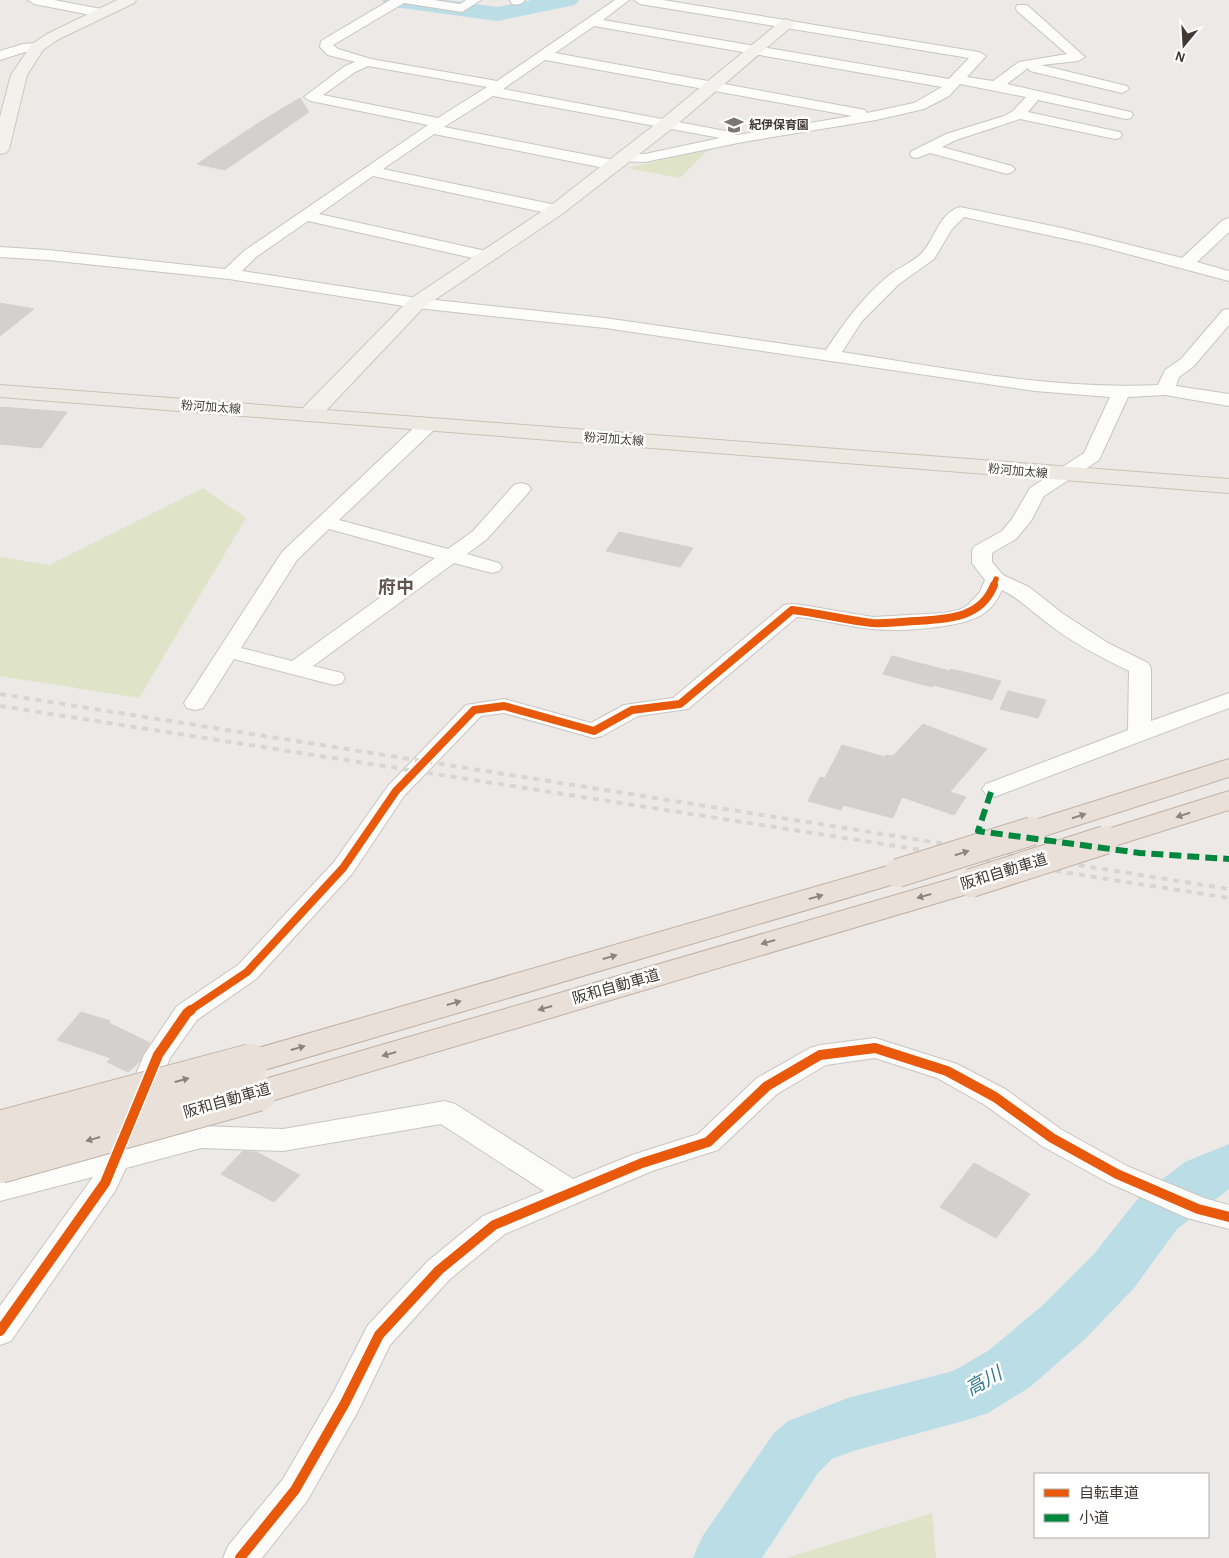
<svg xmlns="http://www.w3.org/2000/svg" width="1229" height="1558" font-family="'Alegreya Sans','Noto Sans JP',sans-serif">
<rect width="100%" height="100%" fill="#ece9e7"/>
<path fill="#dfe4c9" d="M709 149 680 178 627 168Z
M203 488 246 518 139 698 0 676V557L49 565Z
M932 1513 936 1558H786Z"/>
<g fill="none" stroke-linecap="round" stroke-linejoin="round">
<path fill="#bbdee6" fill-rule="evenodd" d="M382 0H446L497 7 532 0H579L575 5 497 21 394 7 386 5Z
M1229 1144V1189L1177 1229 1134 1288 1085 1339 1030 1387 988 1413 967 1420 853 1451 832 1459 818 1473 762 1558H693L702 1537 774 1433 788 1421 827 1406 848 1398 953 1371 988 1351 1043 1305 1094 1254 1139 1197 1185 1162Z"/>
</g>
<path fill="#d4d0ce" stroke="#d4d0cd" d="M300 98 309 112 225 170 197 164 260 122Z
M0 303 34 309 0 336Z
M0 407 67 412 41 448 0 444Z
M619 532 693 548 680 567 606 551Z
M892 656 950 671 951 669 1001 681 992 700 933 685 932 687 883 674Z
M1008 691 1046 700 1038 718 1000 709Z
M923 724 987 749 950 792 966 797 954 815 902 797 893 818 843 805 841 810 808 801 820 777 825 778 842 745 885 757 886 755 893 756Z
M81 1012 110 1021 109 1023 150 1043 140 1061 128 1072 107 1062 111 1058 57 1040Z
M243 1151 256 1152 300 1175 274 1202 221 1174Z
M974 1163 1030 1194 996 1238 940 1207Z"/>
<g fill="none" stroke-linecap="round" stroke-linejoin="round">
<g stroke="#c8c5c3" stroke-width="2">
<path id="street" d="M28 0H54L101 9 107 13 101 17 34 4Z
M390 0H434L460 4 466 0H481L462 12 404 3 333 45 338 49 371 59 497 81 615 0H629L603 20 949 79 969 58 640 4 634 0H663L979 52 986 56 967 77 993 81 1019 62 1067 54 1017 11 1016 8 1017 5H1027L1085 57 1078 61 1041 65 1127 86 1129 89 1122 93 1030 71 1028 68 1007 84 1126 111 1131 112 1133 115 1131 118 1126 119 1038 100 1028 112 1115 131 1120 132 1122 135 1120 138 1115 139 1020 119 956 140 942 147 1012 166 1015 169 1012 172 1007 174 930 153 917 158 912 157 910 154 912 151 946 134 1004 116 1013 111 1026 97 960 84 949 96 924 109 876 120 743 142 645 162 619 161 617 158 619 155 645 154 720 138 493 96 444 127 614 160 619 162 622 165 619 168 614 170 434 134 383 169 556 205 562 207 564 210 562 213 556 215 373 176 319 214 486 251 492 253 494 256 492 259 486 261 308 221 256 257 242 271 417 298 605 318 826 350C844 323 862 298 887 277 897 268 912 263 922 253 935 239 939 213 960 207L1062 228 1182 258 1223 220 1229 218V232L1197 262 1229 271V281L1094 245 964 217 952 229 934 259 899 284 862 321 842 352C946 368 1052 390 1158 385L1165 370 1181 359 1223 310 1229 309V325L1193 367 1179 377 1176 386 1229 394V406L1165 395 1128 397 1099 460 1044 496 1031 521 1016 539 992 553V562L1003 575 1029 587 1062 613 1108 643 1148 663 1151 668V721L1229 693V708L1002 794 994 797 986 794 982 789 986 784 1128 730 1129 671C1100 657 1071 642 1046 622 1031 611 1019 598 1002 590 998 599 992 608 983 614 963 628 899 632 873 629 847 627 823 619 797 617L688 709 638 716 602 736 594 738 504 713 481 716 404 796 352 874 256 979 197 1020 170 1058 136 1142 201 1126 283 1129 445 1101 455 1104 573 1179 632 1155 698 1134 757 1078 810 1048 820 1045 875 1038 957 1064 1005 1089 1062 1130 1127 1166 1204 1198 1229 1205V1229L1187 1218 1107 1182 1042 1146 985 1105 937 1078 875 1058 826 1065 777 1094 718 1150 652 1171 505 1234 450 1279 390 1345 357 1413 307 1501 262 1558H223L228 1546 283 1479 333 1393 368 1325 428 1261 483 1216 544 1191 441 1124 283 1151 201 1148 126 1168 115 1191 11 1341 0 1345V1306L93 1177 0 1201V1177L104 1151 144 1055 177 1006 238 965 334 862 388 786 466 705 504 699 591 723 624 705 673 698 784 605 792 604 802 605 873 617 944 613 959 610 968 605 980 592 985 580 972 563V550L975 546 1002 531 1012 519 1030 488 1084 453 1110 397 1035 391 605 328 417 308 229 279 48 260 0 257V247L48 250 225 269 244 251 428 125 311 101 304 97 345 66 355 62 328 55 320 47 321 41ZM594 26 942 87 914 103 867 113 865 110 860 109 555 53ZM545 60 852 116 737 135 731 132 503 89ZM368 66 487 87 438 118 323 95 355 72Z
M510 0H525C522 5 517 5 512 4Z
M37 43 44 47 42 50 25 52 0 60V51L23 44Z
M428 419 435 421 437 425 435 429 339 520 448 549 473 531 514 485 521 483 528 485 531 489 528 493 487 539 467 554 499 563 502 567 499 571 492 573 454 563 313 666 342 673 345 678 342 683 334 685 234 659 203 708 195 710 187 708 184 703 282 552 421 421ZM329 529 435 558 292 661 241 648 297 560Z"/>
</g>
<g stroke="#ccc6c0" stroke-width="2">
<path id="secondary" d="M117 0H136L134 3 57 40 43 50 27 75 9 149 6 153 0 154V117L11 75 32 44 47 34Z
M786 19 791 21 794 24 791 27 674 127 562 214 424 307 317 420 309 421 301 420 298 415 301 410 410 299 550 206 662 119 781 21Z"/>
</g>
<g stroke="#cdc1b6" stroke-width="2">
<path id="primary" d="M0 385 1229 479V493L0 397Z"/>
</g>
<g stroke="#c1b1a5" stroke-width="2">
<path id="highway" d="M1229 759V777L1032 840 1022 838 1018 831 1022 824Z
M1229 791V810L1105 849 1095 847 1091 840 1095 833Z
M898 863 908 866 913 873 908 880 251 1074 240 1071 235 1062 240 1053 251 1050Z
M971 873 981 876 986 883 981 890 258 1105 246 1102 242 1093 246 1084 258 1081Z"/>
</g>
<use href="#street" fill="#fcfcfb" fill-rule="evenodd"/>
<use href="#secondary" fill="#f4f1ed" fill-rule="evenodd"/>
<use href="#primary" fill="#eee8e3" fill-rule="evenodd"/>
<use href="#highway" fill="#e8e0d9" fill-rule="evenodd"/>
<path stroke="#d7d6d6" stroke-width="4" stroke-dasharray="6 6" stroke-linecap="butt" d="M0 694 1229 889
M0 706 1229 898"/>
<g stroke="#c1b1a5" stroke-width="30" stroke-linecap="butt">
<path id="highway-bridge-far1" d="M898 873 1032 831
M971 883 1105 840"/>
</g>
<g stroke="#c1b1a5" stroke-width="38" stroke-linecap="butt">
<path id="highway-bridge" d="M0 1129 251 1062
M0 1165 258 1093"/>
</g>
<use href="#highway-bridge-far1" stroke="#e8e0d9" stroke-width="28"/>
<use href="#highway-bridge" stroke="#e8e0d9" stroke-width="36"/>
<path stroke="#00873e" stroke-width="6" stroke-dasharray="12 6" stroke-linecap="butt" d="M991 792 978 831 1140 853 1229 859"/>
<g stroke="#fff" stroke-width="8">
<path id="cycleway-far2" d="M993 587 996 579"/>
</g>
<g stroke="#fff" stroke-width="11">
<path id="cycleway-far1" d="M189 1011 247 972 343 868 396 791 474 710 504 706 594 731 632 710 680 704 792 610C819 613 845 620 872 623 887 624 901 622 915 621 946 619 981 619 994 585"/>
</g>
<g stroke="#fff" stroke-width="13">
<path id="cycleway" d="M0 1331 105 1183 158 1055 187 1013 191 1010
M240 1558 295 1490 345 1403 379 1335 439 1270 494 1225 642 1163 708 1142 767 1086 820 1055 875 1048 947 1071 995 1097 1052 1138 1117 1174 1198 1209 1229 1217"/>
</g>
<use href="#cycleway-far2" stroke="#e8590c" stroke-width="5.5"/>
<use href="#cycleway-far1" stroke="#e8590c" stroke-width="8"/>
<use href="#cycleway" stroke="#e8590c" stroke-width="10"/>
</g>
<defs><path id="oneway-solid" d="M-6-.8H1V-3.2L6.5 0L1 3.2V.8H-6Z" transform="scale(1.25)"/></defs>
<g fill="#8c847e">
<use href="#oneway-solid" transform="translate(1183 815) rotate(162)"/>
<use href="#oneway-solid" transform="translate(1079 816) rotate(-18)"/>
<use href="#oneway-solid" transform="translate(962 853) rotate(-17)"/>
<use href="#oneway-solid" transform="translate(924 896) rotate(164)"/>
<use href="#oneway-solid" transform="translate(816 897) rotate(-16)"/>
<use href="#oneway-solid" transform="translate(768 942) rotate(164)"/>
<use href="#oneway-solid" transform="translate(610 957) rotate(-16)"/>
<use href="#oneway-solid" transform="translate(454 1003) rotate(-16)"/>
<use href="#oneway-solid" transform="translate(545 1008) rotate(164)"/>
<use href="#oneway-solid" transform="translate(298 1048) rotate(-16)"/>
<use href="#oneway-solid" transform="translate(389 1054) rotate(164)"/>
<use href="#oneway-solid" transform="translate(182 1080) rotate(-15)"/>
<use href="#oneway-solid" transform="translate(93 1139) rotate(164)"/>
</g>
<defs>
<g id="school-bare" transform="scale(1.5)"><path d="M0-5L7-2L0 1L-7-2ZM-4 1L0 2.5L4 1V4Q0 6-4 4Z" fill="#7d7773" stroke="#fff" stroke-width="2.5" paint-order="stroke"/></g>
</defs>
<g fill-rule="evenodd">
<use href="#school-bare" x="734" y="125"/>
</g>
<g text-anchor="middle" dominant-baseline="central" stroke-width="5" stroke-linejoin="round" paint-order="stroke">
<g font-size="12" font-weight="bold" fill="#413934" stroke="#fff" text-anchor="start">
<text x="749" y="125">紀伊保育園</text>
</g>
<g font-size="12" fill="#413934" stroke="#fff">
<text transform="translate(211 407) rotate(4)">粉河加太線</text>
<text transform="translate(614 439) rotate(4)">粉河加太線</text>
<text transform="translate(1018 471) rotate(5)">粉河加太線</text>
</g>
<g font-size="15" fill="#413934" stroke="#fff">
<text transform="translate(1004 872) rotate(-17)">阪和自動車道</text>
<text transform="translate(616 987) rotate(-16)">阪和自動車道</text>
<text transform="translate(227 1101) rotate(-16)">阪和自動車道</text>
</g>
<g font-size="18" font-weight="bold" fill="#62554d" stroke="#fff">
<text x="396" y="588">府中</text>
</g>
<g font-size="19" font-style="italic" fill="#387d90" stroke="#fff">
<text transform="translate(984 1382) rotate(-29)">高川</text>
</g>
</g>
<rect x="1034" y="1473" width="175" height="65" fill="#ffffff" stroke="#b3b0ae"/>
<rect x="1044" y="1489" width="25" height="8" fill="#e8590c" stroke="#b3b0ae"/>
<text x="1079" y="1498" font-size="15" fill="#413934">自転車道</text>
<rect x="1044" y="1514" width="25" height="8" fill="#00873e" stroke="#b3b0ae"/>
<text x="1079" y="1523" font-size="15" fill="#413934">小道</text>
<g transform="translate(1184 45) rotate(198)" stroke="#ffffff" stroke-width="4" paint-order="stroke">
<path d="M0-4L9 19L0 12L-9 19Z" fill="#413934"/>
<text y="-8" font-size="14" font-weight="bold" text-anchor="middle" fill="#413934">N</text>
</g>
</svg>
